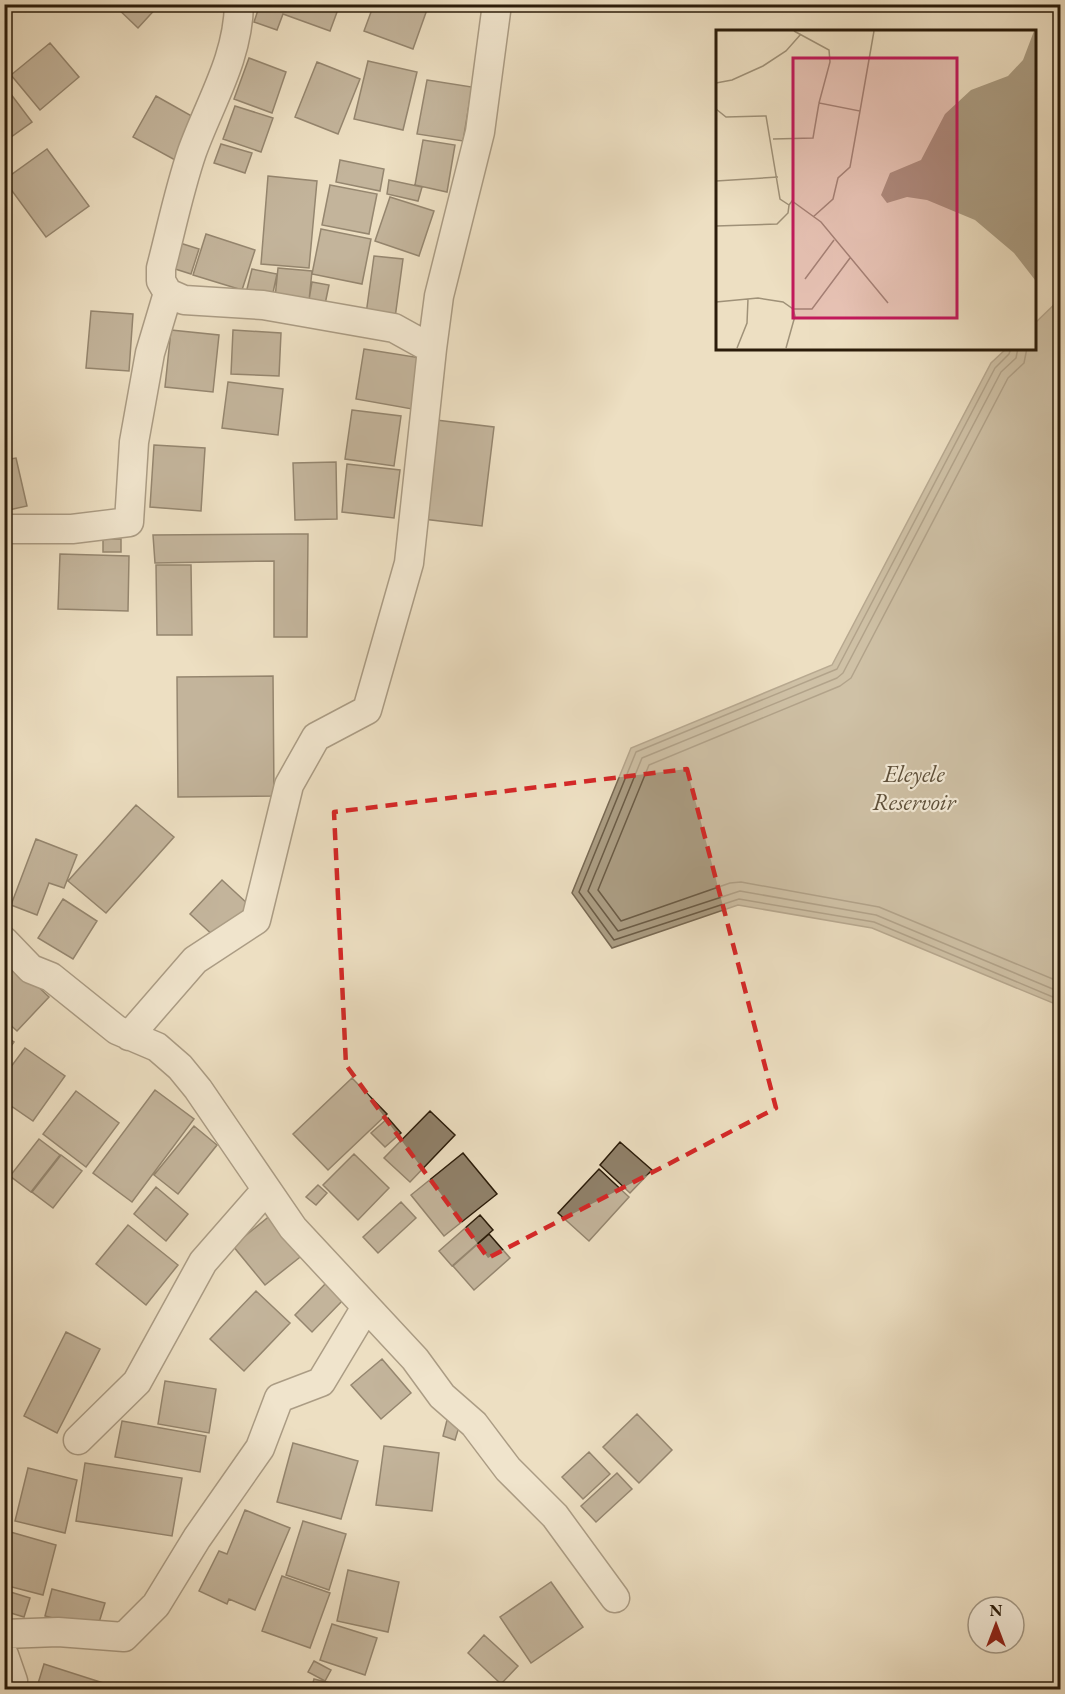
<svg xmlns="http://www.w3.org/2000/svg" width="1065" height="1694" font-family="'EB Garamond',serif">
<rect width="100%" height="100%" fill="#eddfc2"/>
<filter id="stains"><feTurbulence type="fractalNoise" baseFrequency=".00333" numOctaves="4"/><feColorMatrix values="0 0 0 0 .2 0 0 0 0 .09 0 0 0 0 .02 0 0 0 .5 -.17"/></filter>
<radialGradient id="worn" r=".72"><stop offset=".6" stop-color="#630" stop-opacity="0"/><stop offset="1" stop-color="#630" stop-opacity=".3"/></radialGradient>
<path fill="#ab9d83" stroke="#786953" stroke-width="1.5" d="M1060 299V1006L872 928 738 905 612 948 572 893 631 748 832 665 991 363 1007 348H1034V324Z"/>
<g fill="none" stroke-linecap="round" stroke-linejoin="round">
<path stroke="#6b5c46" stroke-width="1.5" d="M1011 348 1009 354 995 368 837 669 636 752 579 892 614 940 739 899 874 922 1060 1000
M1018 348 1016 358 1001 372 843 673 837 678 642 758 588 891 618 931 740 891 876 915 1060 992
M1027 348 1024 363 1008 378 851 678 840 686 649 765 598 890 621 921 730 883 741 882 879 907 1060 982"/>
</g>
<path fill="#90816a" stroke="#2b1c0a" stroke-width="1.5" d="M113 4H160L138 28Z
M260 4H340L330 31 283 14 277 30 254 22Z
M374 4H429L413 49 364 31Z
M50 43 79 77 40 110 11 75Z
M249 58 286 72 272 113 234 99Z
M368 61 417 72 403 130 354 119Z
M317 62 360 79 338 134 295 117Z
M427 80 472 87 463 141 417 134Z
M4 85 32 122 4 142Z
M156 96 197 119 175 160 133 137Z
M235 106 273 118 261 152 223 139Z
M423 140 455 145 447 192 415 185Z
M221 144 252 153 245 173 214 163Z
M47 149 89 206 46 237 4 180Z
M340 160 384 169 380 191 336 182Z
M268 176 317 181 309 268 261 264Z
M389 180 422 187 418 201 387 194Z
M330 185 377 194 369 234 322 225Z
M390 197 434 211 419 256 375 241Z
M321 229 371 239 362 284 312 274Z
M206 234 255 250 242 290 193 275Z
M180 243 199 249 191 274 172 268Z
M374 256 403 259 395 318 366 314Z
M278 268 312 271 309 301 275 298Z
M252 269 277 274 271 302 245 297Z
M312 282 329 285 324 309 309 300Z
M91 311 133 314 129 371 86 368Z
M171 330 219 335 213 392 165 387Z
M233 330 281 333 279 376 231 374Z
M364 349 421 358 412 409 356 399Z
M228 382 283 389 278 435 222 428Z
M352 410 401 416 394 466 345 459Z
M436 420 494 427 482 526 423 519Z
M154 445 205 448 201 511 150 507Z
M16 458 27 506 4 511V460Z
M336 462 337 519 295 520 293 463Z
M347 464 400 470 394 518 342 512Z
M291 534H308L307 637H274V561L155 563 153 535Z
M103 539H121V552H103Z
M60 554 129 556 128 611 58 609Z
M156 565H191L192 635H157Z
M273 676 274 796 178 797 177 677Z
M4 691 10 733 4 734Z
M136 805 174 837 106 913 68 881Z
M36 839 77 855 64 888 49 883 37 915 11 905Z
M222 880 249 905 217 939 190 914Z
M63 899 97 921 73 959 38 938Z
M12 962 49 997 17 1031 4 1019V970Z
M4 1035 14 1042 4 1056Z
M25 1048 65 1076 33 1121 4 1101V1076Z
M352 1078 387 1114 328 1170 293 1134Z
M155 1090 194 1119 132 1202 93 1173Z
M76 1091 119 1123 86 1167 43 1134Z
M430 1111 455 1135 410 1182 384 1158Z
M388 1118 401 1133 385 1147 371 1133Z
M194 1126 217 1145 178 1194 154 1175Z
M39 1139 60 1155 31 1192 10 1176Z
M620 1142 652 1170 630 1193 600 1165Z
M463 1153 497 1194 444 1236 411 1195Z
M354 1154 389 1188 358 1220 323 1185Z
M61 1155 82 1171 53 1208 32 1192Z
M599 1169 629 1197 589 1241 558 1213Z
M318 1185 327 1193 316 1205 306 1197Z
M156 1187 188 1214 166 1241 134 1214Z
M401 1202 416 1218 378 1253 363 1237Z
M272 1214 304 1254 265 1285 233 1246Z
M480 1215 493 1230 452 1266 439 1251Z
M128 1225 178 1265 146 1305 96 1264Z
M489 1234 510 1258 474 1290 453 1266Z
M327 1282 344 1299 312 1332 295 1315Z
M256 1291 290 1323 244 1371 210 1339Z
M66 1332 100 1349 57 1433 24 1416Z
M382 1359 411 1393 381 1419 351 1385Z
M165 1381 216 1389 209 1433 158 1424Z
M637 1414 672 1450 639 1483 603 1447Z
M448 1416 461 1420 455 1440 443 1436Z
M122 1421 206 1436 200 1472 115 1457Z
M293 1443 358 1461 341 1519 277 1502Z
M384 1446 439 1453 432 1511 376 1505Z
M589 1452 610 1474 583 1499 562 1477Z
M85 1463 182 1478 172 1536 76 1521Z
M28 1468 77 1480 65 1533 15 1521Z
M617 1473 632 1489 596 1522 581 1506Z
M245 1510 290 1528 255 1610 229 1599 227 1604 199 1591 219 1551 227 1554Z
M303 1521 346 1534 329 1590 286 1575Z
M7 1531 56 1545 43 1595 4 1585V1541Z
M348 1570 399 1582 388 1632 337 1621Z
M282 1576 330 1593 310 1648 262 1631Z
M551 1582 583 1627 531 1663 500 1617Z
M52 1589 105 1603 97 1629 45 1616Z
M4 1590 30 1598 24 1617 4 1611Z
M332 1624 377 1638 365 1675 320 1660Z
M484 1635 518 1666 501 1684 468 1653Z
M314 1661 331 1670 325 1681 308 1672Z
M44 1664 122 1689 36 1690Z
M314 1679 322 1681 359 1690H311Z"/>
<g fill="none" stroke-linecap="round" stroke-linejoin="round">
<g stroke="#5c4d38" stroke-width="31">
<path id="street" d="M432 349 439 296 480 132 497 4
M4 529H72L129 522 134 442 150 353 168 293
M4 941 31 969 51 977 117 1030 157 1047 180 1067 198 1089 293 1228 415 1359 442 1396 474 1424 508 1469 555 1516 615 1598
M129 1036 195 960 256 920 289 785 316 737 367 710 409 563 432 349 394 328 263 305 184 300 168 293 161 281V268C171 230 179 190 192 152 210 102 238 59 239 4
M78 1440 137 1382 203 1262 266 1190
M4 1634 58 1632 124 1637 156 1605 197 1538 260 1448 279 1398 321 1382 366 1307
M4 1655 13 1681 10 1690"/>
</g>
<use href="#street" stroke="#f3ead7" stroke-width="28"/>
</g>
<path d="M0 0H1065V1694H0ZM687 769 776 1108 488 1258 346 1065 334 812Z" fill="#eddfc2" fill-opacity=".55" fill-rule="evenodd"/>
<path fill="none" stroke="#d62828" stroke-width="4.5" stroke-dasharray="12 8" stroke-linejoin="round" d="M687 769 776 1108 488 1258 346 1065 334 812Z"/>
<g text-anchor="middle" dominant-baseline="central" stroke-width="4.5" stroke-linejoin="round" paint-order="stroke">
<g font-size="24" font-style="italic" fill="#5e503a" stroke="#f3ead7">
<text x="914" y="773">Eleyele<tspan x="914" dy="28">Reservoir</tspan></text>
</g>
</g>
<g transform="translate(716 30)">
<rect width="320" height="320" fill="#eddfc2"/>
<path d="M318 1H320L319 250 298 223 259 190 211 170 191 167 171 173 165 165 174 143 205 130 229 84 255 60 292 46 307 30Z" fill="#ab9d83"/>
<path fill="none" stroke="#9f9178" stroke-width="1.5" d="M78 1 113 20 114 32 103 73 144 81 134 137 122 148 117 169 97 187M0 53 16 50 47 36 70 21 85 4M0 79 10 87 50 86 64 169 73 175 72 183 61 194 0 196M144 81 158 1M57 109 97 108 103 73M0 151 62 147M73 175 76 171 105 192 172 273M89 249 118 210M0 272 42 268 67 272 77 279 79 286 70 318M77 279H96L134 228M21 318 31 293 32 269"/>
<path fill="#c2185b" fill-opacity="0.15" stroke="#c2185b" stroke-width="3" d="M77 28H241V288H77Z"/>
<rect width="320" height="320" fill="none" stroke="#2b1c0a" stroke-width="3"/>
</g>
<rect width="1065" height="1694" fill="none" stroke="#eddfc2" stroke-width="24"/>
<rect x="6" y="6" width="1053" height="1682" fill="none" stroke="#2b1c0a" stroke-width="3"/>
<rect x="12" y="12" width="1041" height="1670" fill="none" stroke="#2b1c0a" stroke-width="1.5"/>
<g transform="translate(996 1625)"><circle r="28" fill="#f3ead7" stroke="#a39885" stroke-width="1.5"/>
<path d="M0-4.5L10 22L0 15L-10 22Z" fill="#8f2418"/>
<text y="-9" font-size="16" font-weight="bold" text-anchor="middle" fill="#2b1c0a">N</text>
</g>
<rect width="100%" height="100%" filter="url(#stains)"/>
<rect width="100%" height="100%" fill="url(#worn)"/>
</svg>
